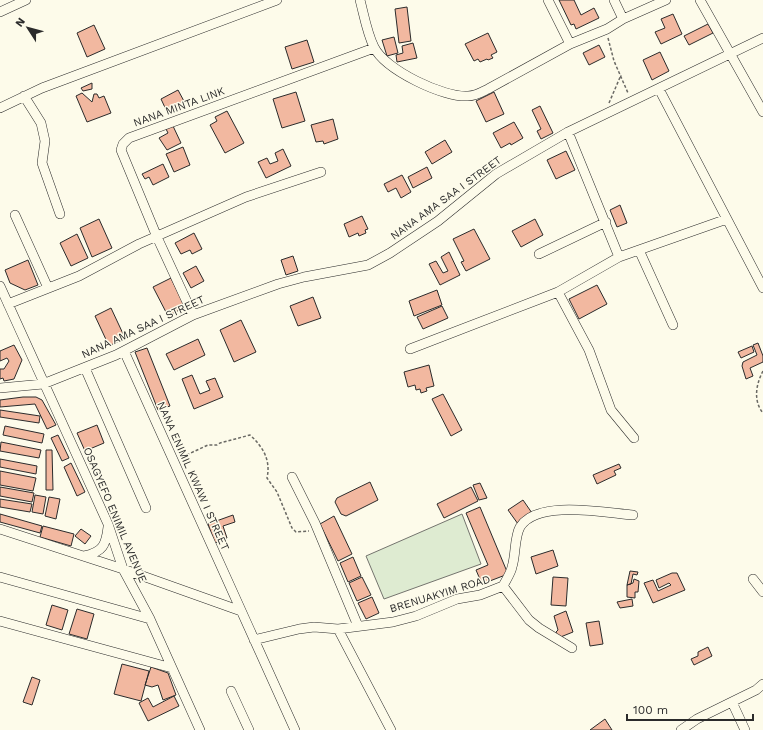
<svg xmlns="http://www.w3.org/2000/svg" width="763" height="730" font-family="'Work Sans',sans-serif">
<rect width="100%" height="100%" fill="#fdfbea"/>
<path fill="#deebd1" stroke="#74746e" d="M462 514 481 564 384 599 366 556Z"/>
<path fill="#f2b8a0" stroke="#2b2b2b" d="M559 0H574L581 15 594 8 599 18 576 29 574 24 571 25Z
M407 7 411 41 399 43 395 9Z
M673 14 682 34 661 44 655 32 665 28 661 19Z
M708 24 713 33 689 45 684 36Z
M94 25 105 49 87 57 77 33Z
M488 33 497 52 491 55 493 58 488 60 487 59 480 62 478 59 474 61 465 44Z
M394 37 398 53 387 56 382 40Z
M307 40 314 62 292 69 285 47Z
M413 43 417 58 397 62 396 55 403 53 402 46Z
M599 45 605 57 589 65 583 53Z
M660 52 669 71 652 80 643 60Z
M92 83V89L83 91 81 88Z
M178 90 185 103 175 107 176 110 168 114 161 99Z
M296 92 305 121 282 128 273 99Z
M494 92 504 114 486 122 476 101Z
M82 93 92 102 94 94H97L99 98 104 96 111 113 87 122 76 96Z
M540 106 553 133 541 139 537 131 541 129 532 110Z
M227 111 244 143 225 153 210 125 217 121 215 117Z
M333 119 338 139 324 144 323 141 316 142 311 125Z
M514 122 523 138 511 145 510 143 501 148 493 133Z
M173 126 181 143 167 150 159 138 168 133 166 129Z
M445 140 452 152 432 164 425 152Z
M183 147 190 165 174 172 166 154Z
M283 149 291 166 266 178 258 162 267 158 270 164 278 161 275 153Z
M566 151 575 170 556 179 547 160Z
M163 164 169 177 153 185 149 177 145 179 142 174Z
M427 167 432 178 413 188 408 177Z
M402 175 411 192 401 198 396 188 388 192 384 184Z
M620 205 627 223 617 227 610 210Z
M362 216 368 229 365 230 366 233 359 236 358 233 349 237 344 224Z
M99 219 112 248 92 257 80 228Z
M535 219 543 235 521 247 512 231Z
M474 229 490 259 466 271 461 262 464 261 453 239Z
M194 233 202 249 192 254 190 250 181 254 175 243Z
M77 234 88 258 71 266 60 243Z
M449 252 460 275 440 285 429 264 436 261 443 273 448 271 441 257Z
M293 256 298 271 286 275 281 260Z
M28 260 38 285 25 290 10 283 5 270Z
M196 266 204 281 191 288 183 273Z
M171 278 185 307 168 316 153 287Z
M597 285 607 304 579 319 569 299Z
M437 290 442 305 414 316 409 301Z
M313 297 321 318 298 326 290 306Z
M442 306 448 318 423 329 417 317Z
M111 308 125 338 109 346 95 316Z
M241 320 256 352 234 362 220 330Z
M198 339 205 355 174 370 166 354Z
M758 343 763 356V362L750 368 753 376 746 379 742 366 743 362 757 355 753 345Z
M14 345 22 360 14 379 4 381 3 378 0 379V369H4L9 361 7 358 0 361V351Z
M752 346 754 352 741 358 738 352Z
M147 348 170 406 158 410 135 352Z
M429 365 434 386 426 388 427 391 421 393 420 389 416 390 415 385 408 387 404 372Z
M192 375 200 394 210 390 206 381 215 378 223 397 194 409 182 379Z
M443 394 462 430 451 436 432 399Z
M23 397H36L42 400 56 425 47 429 35 404 0 407V400Z
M0 410 40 416 39 423 0 417Z
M97 425 104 443 85 451 77 433Z
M5 426 44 434 42 443 3 435Z
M58 435 69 458 62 461 51 438Z
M1 442 41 450 39 458 0 451Z
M46 450H52L53 490H46Z
M0 459 37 466 36 474 0 467Z
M71 463 85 492 77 496 64 467Z
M619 464 621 468 614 471 616 475 597 484 593 475Z
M0 471 36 478 33 491 0 485Z
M370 482 378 500 346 516 341 514 335 502 337 498Z
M480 483 487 498 479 500 473 485Z
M0 487 34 493 32 502 0 496Z
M471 487 478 501 444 518 437 504Z
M35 495 46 497 43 514 32 512Z
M49 497 60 499 56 519 45 516Z
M0 499 32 504 30 512 0 507Z
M523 500 532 513 518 524 508 510Z
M480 507 508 574 482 584 476 570 488 565 466 513Z
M0 514 42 526 40 533 0 522Z
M233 515 235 522 223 526 227 538 215 543 208 524Z
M334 516 352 554 338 561 320 524Z
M43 526 74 534 71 546 40 537Z
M81 529 91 536 85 544 75 536Z
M553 550 558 566 536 574 531 557Z
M353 557 361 576 348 582 340 563Z
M630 571 638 572 637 575 633 574 631 584 627 585Z
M672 573H677L685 590 653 603 644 583 653 580 658 591 671 585 669 583 659 588 656 580Z
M362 577 371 595 357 601 349 583Z
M553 577 568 578 566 606 551 605Z
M634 579 639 581 638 592H635V598L627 597V585L633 583Z
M372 597 379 613 366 619 358 603Z
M632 599 633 606 620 608 617 602Z
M52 605 68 610 62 630 46 625Z
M77 609 94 614 87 639 69 634Z
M566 611 573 632 558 638 556 632 558 630 554 616Z
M599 621 603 644 590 646 586 623Z
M708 647 712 656 694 665 691 659 698 656V652Z
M122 664 149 671 141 701 114 694Z
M151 667 168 673 176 695 163 700 158 685 152 687 145 685Z
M32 677 40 680 32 705 23 702Z
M174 696 179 706 148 721 139 703 148 698 153 707Z
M605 719 612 730H590Z"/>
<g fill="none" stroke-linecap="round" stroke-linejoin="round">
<g stroke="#2b2b2b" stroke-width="10">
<path id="minor" d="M360 0C364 15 367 33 374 47 385 70 444 98 468 96 476 96 482 92 488 89L570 44 548 0
M700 0 763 112
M0 12 26 0
M623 19 666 0
M570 44 607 29 623 19 614 0
M659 89 763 288
M24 96 41 123 45 141 42 163 60 214
M0 108 42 88 277 0
M568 132 619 257
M15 215 48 288
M639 250 673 325
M539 254 606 222
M0 286 108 524 123 569 150 619 200 730
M558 292 589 350 611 410 634 438
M8 304 79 276 139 244 246 197 321 172
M193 315 157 237 121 150 123 144 129 138 374 48
M410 349 558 292 619 257 727 219
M124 351 295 730
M85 368 146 508
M0 388 43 384 116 355 193 315 278 284 304 277 368 265 390 253 438 221 496 174 568 132 763 38
M292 477 315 523 358 626
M0 529 123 569 241 611
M84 556C103 552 106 545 108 527
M0 577 150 619
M753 579 763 592
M503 586 529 620 539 628 572 648
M0 621 172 668
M338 629 391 730
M254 640 299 629 314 627 338 629 393 622 416 616 457 599 480 595 503 586C506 580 511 573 512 567 516 555 514 538 520 527 537 499 606 513 633 515
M231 691 249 730
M732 702 745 730
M681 730 697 719 756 690 763 684"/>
</g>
<path stroke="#6a6964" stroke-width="1.5" stroke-dasharray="3 2" stroke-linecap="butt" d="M608 38 614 61 628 93
M609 103 621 75
M763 371C756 384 753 401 763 413
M182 457 208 445H217L220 443 250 435C263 447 271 460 267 478L277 492 292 528 296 532 309 531"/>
<use href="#minor" stroke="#fdfbea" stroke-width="9"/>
</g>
<g text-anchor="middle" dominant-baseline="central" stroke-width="3" stroke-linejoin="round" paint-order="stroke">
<g font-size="11" fill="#2b2b2b" stroke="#fdfbea">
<text transform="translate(179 107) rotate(-20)">NANA MINTA LINK</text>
<text transform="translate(446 198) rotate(-36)">NANA AMA SAA I STREET</text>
<text transform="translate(143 327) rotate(-25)">NANA AMA SAA I STREET</text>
<text transform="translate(193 476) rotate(66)">NANA ENIMIL KWAW I STREET</text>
<text transform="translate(115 515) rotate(67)">OSAGYEFO ENIMIL AVENUE</text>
<text transform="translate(440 594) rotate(-17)">BRENUAKYIM ROAD</text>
</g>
</g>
<g transform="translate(28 28) rotate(306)" stroke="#fdfbea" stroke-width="3" paint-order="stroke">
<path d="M0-3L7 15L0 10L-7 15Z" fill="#2b2b2b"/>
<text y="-6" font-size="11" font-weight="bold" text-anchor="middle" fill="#2b2b2b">N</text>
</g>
<path d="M627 714v6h126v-6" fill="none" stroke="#2b2b2b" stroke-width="2"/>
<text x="633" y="714" font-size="12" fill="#2b2b2b" stroke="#fdfbea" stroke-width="3" paint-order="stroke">100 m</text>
</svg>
